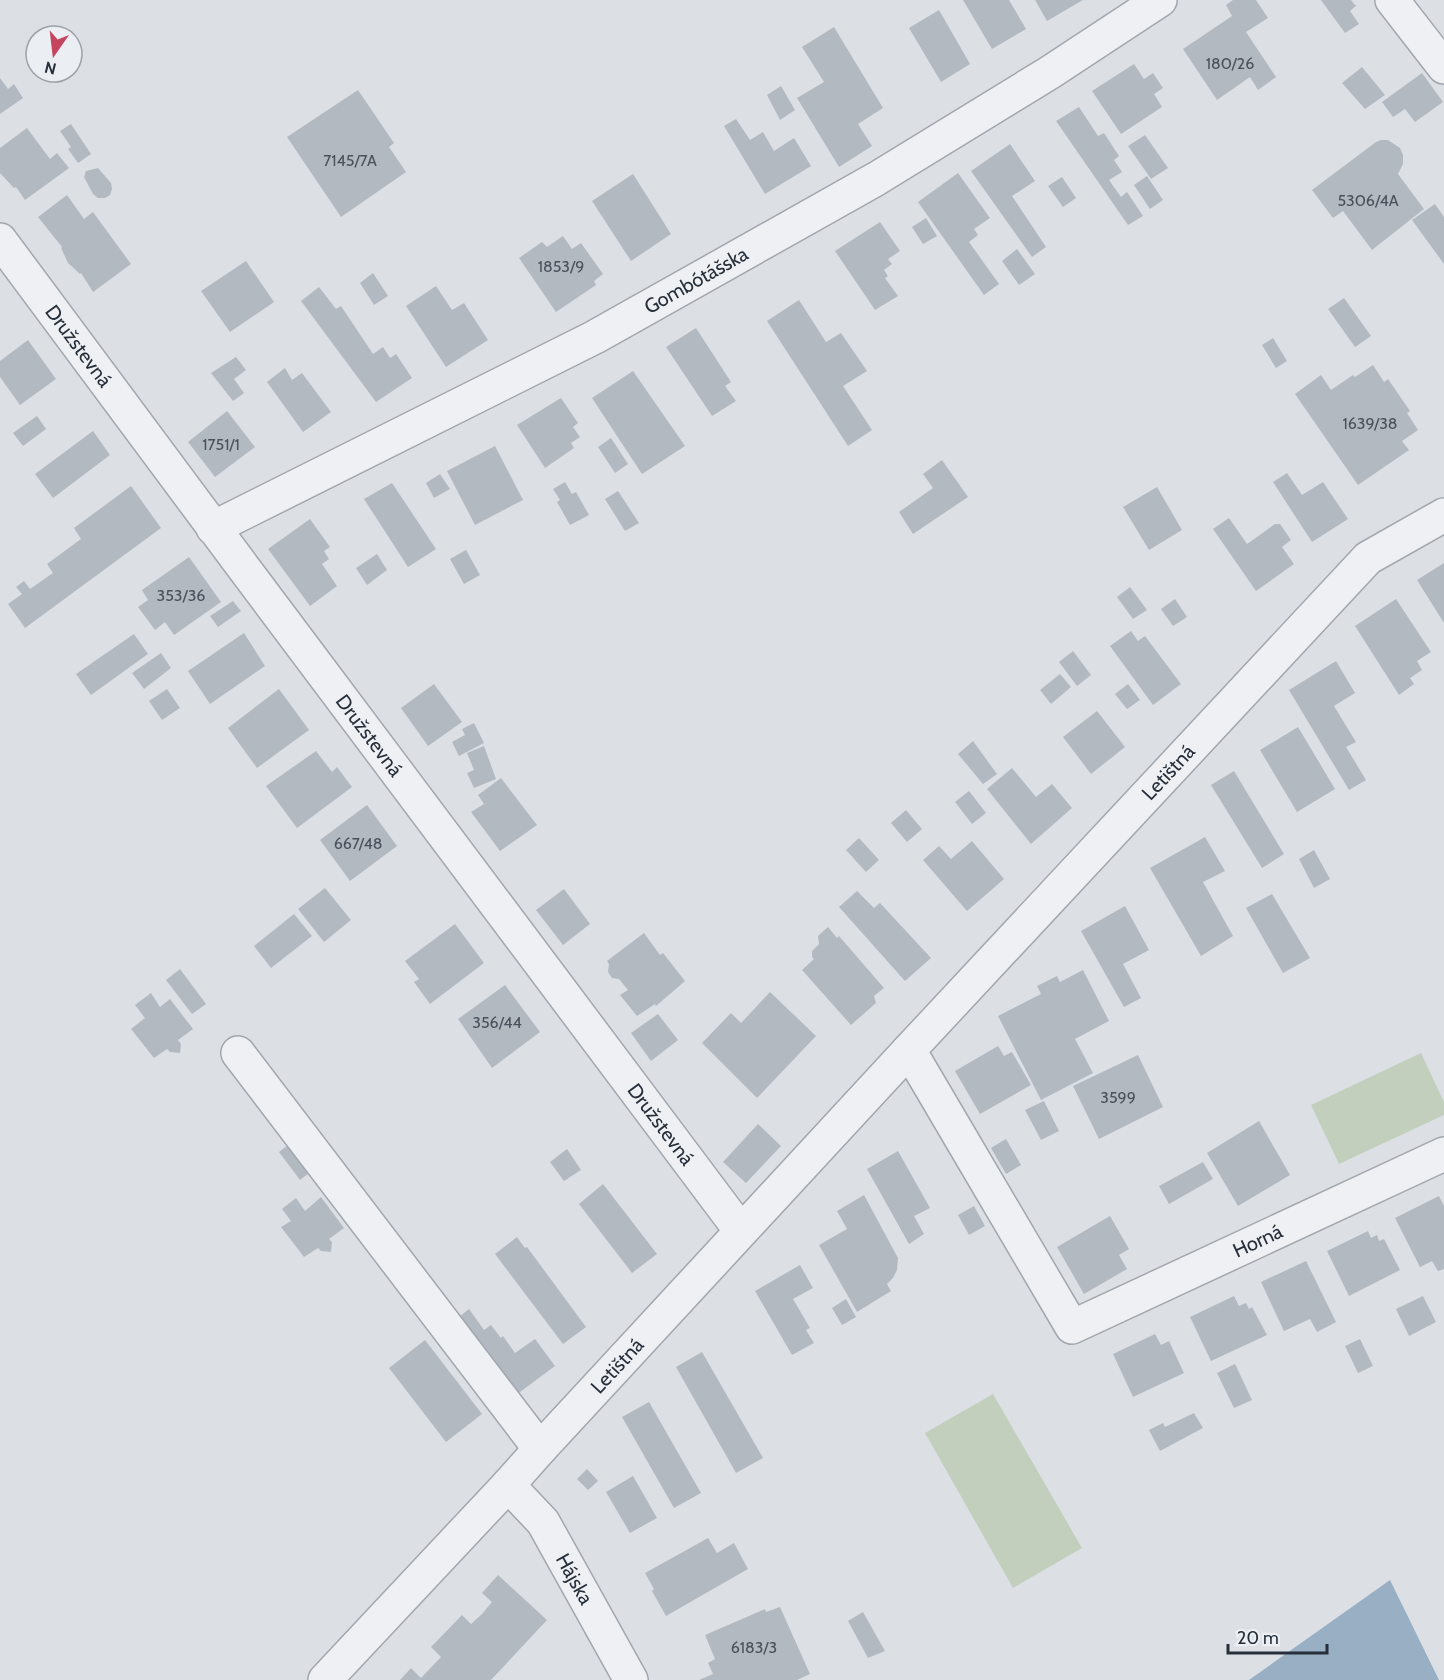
<svg xmlns="http://www.w3.org/2000/svg" width="1444" height="1680" font-family="Cabin,sans-serif">
<rect width="100%" height="100%" fill="#dce0e5"/>
<path fill="#c2cfbd" d="M1421 1053 1444 1102V1115L1339 1164 1311 1105Z
M993 1394 1082 1548 1013 1588 925 1433Z"/>
<path fill="#98afc4" d="M1390 1580 1439 1680H1249Z"/>
<path fill="#b3b9c1" d="M963 0H1009L1026 29 992 49Z
M1035 0H1083L1047 21Z
M1233 0H1256L1268 18 1246 32 1276 77 1258 90 1250 77 1217 100 1183 49 1232 16 1226 5Z
M1321 0H1351L1355 5H1357L1350 11 1359 24 1345 33Z
M939 10 970 64 941 82 909 28Z
M834 27 883 108 858 124 872 146 839 167 797 98 824 82 802 47Z
M1134 64 1144 79 1153 73 1163 88 1154 94 1162 107 1121 134 1092 91Z
M1362 67 1385 95 1365 109 1342 83Z
M1422 73 1443 102 1415 122 1405 109 1393 117 1382 102Z
M0 78 8 89 14 84 23 98 0 114Z
M781 86 795 110 780 120 767 95Z
M358 90 394 143 389 147 406 172 341 217 287 137Z
M1079 107 1098 136 1104 133 1119 156 1114 160 1122 172 1109 180 1121 197 1127 192 1143 216 1128 225 1056 121Z
M736 119 750 140 763 132 774 151 794 138 811 166 765 194 724 126Z
M71 124 91 154 78 163 68 149 71 147 60 131Z
M27 128 50 159 57 153 69 168 25 200 16 187 14 188 0 173V148Z
M1145 135 1168 168 1151 179 1128 146Z
M1381 140H1388L1400 148 1403 155V164L1398 174 1424 209 1372 250 1343 211 1333 218 1312 190 1376 142Z
M1010 144 1035 181 1012 196 1046 247 1032 257 971 171Z
M98 168 111 183 112 189 110 195 105 198H98L93 194 84 177 86 171Z
M958 173 990 218 974 229 978 235 969 242 999 284 984 295 918 202Z
M633 174 671 234 631 261 592 201Z
M1147 176 1163 200 1150 209 1134 185Z
M1062 177 1076 198 1063 207 1048 186Z
M67 195 84 219 93 212 131 264 93 292 81 273 80 274 68 263 61 248 62 247 38 217Z
M1435 204 1444 217V264L1412 220Z
M926 218 937 236 923 244 912 227Z
M880 222 900 251 888 259 892 264 884 270 888 276 885 278 898 296 875 310 835 251Z
M563 236 572 249 581 243 603 274 594 281 596 285 556 312 519 258 542 242 547 247Z
M1017 249 1035 274 1019 285 1002 261Z
M246 261 274 302 230 332 201 291Z
M373 273 388 296 374 305 360 283Z
M436 286 452 310 464 303 488 340 446 367 406 306Z
M319 287 336 309 341 306 373 354 383 347 390 358 396 354 412 378 376 402 301 301Z
M1344 298 1371 336 1355 347 1328 309Z
M799 300 826 342 841 333 867 371 843 386 872 430 848 446 767 321Z
M696 328 731 382 725 386 736 401 712 416 666 347Z
M1273 338 1287 361 1276 368 1262 345Z
M28 340 56 379 20 405 0 377V361Z
M236 357 246 370 234 379 244 393 233 401 211 373Z
M1373 365 1384 382 1388 379 1410 411 1407 413 1418 430 1402 441 1409 450 1358 485 1295 394 1321 375 1331 390 1353 375 1355 377Z
M285 368 292 380 302 373 331 412 303 432 267 382Z
M633 371 685 446 642 474 592 398Z
M561 398 578 423 573 427 580 437 571 443 574 448 545 468 517 425Z
M227 411 255 447 215 477 188 442Z
M37 416 46 429 23 446 13 433Z
M93 431 110 455 53 498 35 474Z
M611 438 628 464 615 473 598 447Z
M495 446 523 500 475 525 447 471Z
M942 460 968 497 913 534 899 512 933 488 923 474Z
M1287 473 1302 495 1323 482 1348 519 1312 542 1273 482Z
M440 474 450 489 434 498 426 483Z
M565 482 572 494 576 492 589 515 570 525 557 502 560 500 553 489Z
M392 483 436 549 408 567 364 499Z
M131 486 161 528 25 628 8 604 22 594 16 587 24 581 30 589 53 573 47 564 81 539 74 528Z
M1157 487 1182 530 1149 550 1123 507Z
M618 491 639 523 625 531 605 499Z
M1229 518 1247 544 1275 524H1280L1291 540 1282 547 1294 564 1256 591 1213 529Z
M310 519 330 547 324 551 329 559 322 564 337 586 310 606 268 549Z
M466 550 480 575 464 584 450 559Z
M377 554 387 570 367 585 356 568Z
M189 557 221 602 174 635 165 622 155 630 138 607 148 600 142 590Z
M1444 563V623L1417 580Z
M1130 587 1147 610 1133 619 1117 597Z
M1175 599 1187 617 1173 626 1161 609Z
M1396 599 1431 652 1417 661 1422 670 1410 678 1414 684 1399 695 1355 626Z
M233 601 241 611 218 627 210 616Z
M1131 631 1138 641 1145 636 1181 684 1153 705 1110 646Z
M244 633 265 666 210 704 188 671Z
M134 634 148 654 91 695 76 674Z
M1073 651 1091 675 1077 686 1059 662Z
M161 653 171 668 144 689 132 673Z
M1336 661 1355 693 1334 706 1356 742 1346 747 1366 780 1349 790 1289 690Z
M1060 674 1071 687 1051 704 1040 690Z
M434 684 462 722 428 746 401 708Z
M1128 684 1140 700 1127 709 1115 694Z
M167 689 180 708 162 720 149 701Z
M279 689 309 730 257 768 228 728Z
M1097 711 1125 747 1091 774 1063 737Z
M474 723 484 743 459 756 452 742 465 735 462 729Z
M1298 727 1335 789 1297 812 1260 750Z
M973 741 997 774 983 784 958 754Z
M484 746 496 779 474 788 467 773 474 770 467 753Z
M316 751 332 772 337 767 352 787 297 828 266 786Z
M1012 768 1036 797 1052 784 1072 808 1031 844 987 789Z
M1234 771 1284 854 1262 868 1211 785Z
M501 778 537 825 500 851 471 812 484 804 478 795Z
M969 791 986 813 972 824 955 802Z
M367 805 397 846 350 881 320 840Z
M906 810 922 829 907 842 891 823Z
M1205 837 1225 871 1203 882 1233 936 1201 956 1150 868Z
M859 838 879 860 866 872 846 850Z
M972 841 1004 879 967 911 923 860 939 846 951 859Z
M1314 850 1330 879 1314 888 1299 859Z
M325 888 351 920 324 942 298 909Z
M564 889 590 924 563 945 536 910Z
M857 891 874 908 880 903 931 958 905 981 839 907Z
M1272 894 1310 958 1283 973 1246 908Z
M1125 906 1149 950 1123 964 1141 998 1124 1007 1081 931Z
M294 914 312 936 271 968 254 946Z
M455 924 484 963 430 1004 414 982 419 979 405 961Z
M828 927 837 938 839 936 884 988 874 996 876 1003 851 1025 802 970 814 959 812 957V951L819 944 818 936Z
M644 933 660 955 663 953 685 981 656 1006 655 1004 637 1016 620 995 628 990 619 979 612 978 608 972 609 964 607 961Z
M180 969 206 1004 192 1014 166 980Z
M1083 970 1109 1021 1075 1039 1093 1073 1041 1100 998 1016 1041 994 1037 986 1057 976 1060 982Z
M505 985 540 1032 492 1068 458 1019Z
M770 992 816 1036 757 1098 702 1043 731 1013 741 1023Z
M151 993 160 1007 170 999 193 1029 178 1040 181 1044 180 1053 170 1052 167 1049 154 1058 131 1029 145 1018 135 1005Z
M658 1014 678 1040 651 1061 631 1033Z
M998 1046 1004 1056 1012 1052 1031 1085 980 1114 955 1071Z
M1138 1055 1163 1107 1099 1139 1073 1086Z
M1044 1101 1059 1131 1041 1140 1025 1110Z
M1259 1121 1290 1175 1238 1206 1207 1153Z
M758 1124 781 1146 746 1183 723 1162Z
M1006 1139 1021 1165 1006 1174 991 1148Z
M292 1142 313 1170 300 1180 279 1152Z
M567 1149 581 1170 564 1181 550 1162Z
M898 1151 930 1208 914 1216 924 1234 909 1244 867 1169Z
M1203 1162 1213 1179 1169 1204 1159 1186Z
M603 1184 657 1254 632 1273 579 1204Z
M864 1195 898 1258 897 1270 893 1278 887 1284 891 1291 857 1312 819 1245 847 1229 837 1211Z
M1439 1196 1444 1206V1269L1438 1271 1432 1261 1420 1267 1395 1218Z
M321 1197 344 1228 329 1239 332 1242 331 1252 321 1251 318 1248 304 1257 281 1227 291 1221 282 1209 296 1198 305 1211Z
M974 1206 985 1226 969 1235 958 1215Z
M1110 1216 1129 1249 1119 1255 1127 1269 1084 1294 1057 1247Z
M1368 1231 1371 1238 1377 1235 1379 1241 1384 1239 1400 1270 1349 1296 1327 1251Z
M517 1237 525 1248 527 1247 586 1327 563 1344 495 1254Z
M1306 1261 1336 1322 1317 1332 1310 1319 1284 1331 1261 1282Z
M800 1265 813 1288 793 1299 810 1328 806 1330 814 1343 792 1355 755 1291Z
M1234 1296 1239 1306 1246 1303 1249 1309 1252 1307 1267 1335 1211 1361 1190 1317Z
M1423 1296 1436 1322 1409 1336 1396 1309Z
M846 1299 856 1317 842 1325 832 1308Z
M469 1309 484 1330 491 1325 501 1338 503 1336 515 1353 535 1339 555 1366 512 1398 454 1321Z
M1155 1334 1161 1345 1169 1341 1184 1373 1133 1397 1113 1354Z
M1360 1339 1373 1366 1358 1373 1345 1346Z
M425 1340 482 1414 446 1442 389 1368Z
M702 1352 763 1458 736 1473 676 1367Z
M1235 1364 1252 1400 1234 1408 1217 1373Z
M649 1402 701 1493 674 1508 622 1417Z
M1194 1413 1203 1428 1160 1451 1149 1430 1163 1423 1165 1427Z
M587 1469 598 1481 588 1490 577 1479Z
M633 1476 657 1518 630 1533 606 1492Z
M708 1538 717 1553 734 1543 748 1569 666 1616 652 1591 654 1589 645 1573Z
M498 1575 547 1620 491 1680H400L411 1668 421 1678 441 1657 431 1647 462 1615 471 1624 482 1614 492 1602 482 1593Z
M780 1607 810 1674 797 1680H699L713 1674 708 1663 715 1659 705 1635 765 1609 766 1612Z
M863 1612 885 1651 868 1658 848 1621Z"/>
<g fill="none" stroke-linecap="round" stroke-linejoin="round">
<g stroke="#a2a7ae" stroke-width="36">
<g id="minor">
<path d="M1392 0 1444 67"/>
<path id="s1" d="M0 240 243 567 741 1231"/>
<path id="s2" d="M213 528 595 337 876 179 1049 73 1160 0"/>
<path id="s3" d="M909 1050 1072 1327 1444 1154"/>
<path d="M238 1053 540 1449"/>
<path id="s4" d="M508 1485 543 1522 631 1680"/>
<path id="s5" d="M325 1680 508 1485 540 1449 909 1050 1368 558 1444 515"/>
</g>
</g>
<use href="#minor" stroke="#eef0f4" stroke-width="33"/>
</g>
<g text-anchor="middle" dominant-baseline="central" stroke-width="4.5" stroke-linejoin="round" paint-order="stroke">
<g font-size="16" fill="#49525c">
<text x="1230" y="63">180/26</text>
<text x="350" y="160">7145/7A</text>
<text x="1368" y="200">5306/4A</text>
<text x="561" y="266">1853/9</text>
<text x="1370" y="423">1639/38</text>
<text x="221" y="444">1751/1</text>
<text x="181" y="595">353/36</text>
<text x="358" y="843">667/48</text>
<text x="497" y="1022">356/44</text>
<text x="1118" y="1097">3599</text>
<text x="754" y="1647">6183/3</text>
</g>
<g font-size="20" fill="#262f3a" stroke="#ebeff3">
<text stroke="none"><textPath href="#s2" startOffset="543">Gombótášska</textPath></text>
<text stroke="none"><textPath href="#s1" startOffset="132">Družstevná</textPath></text>
<text stroke="none"><textPath href="#s1" startOffset="618">Družstevná</textPath></text>
<text stroke="none"><textPath href="#s5" startOffset="1239">Letištná</textPath></text>
<text stroke="none"><textPath href="#s1" startOffset="1104">Družstevná</textPath></text>
<text stroke="none"><textPath href="#s3" startOffset="526">Horná</textPath></text>
<text stroke="none"><textPath href="#s5" startOffset="429">Letištná</textPath></text>
<text stroke="none"><textPath href="#s4" startOffset="116">Hájska</textPath></text>
</g>
</g>
<g transform="translate(54 54) rotate(194)"><circle r="28" fill="#ebeff3" stroke="#9ca2a9" stroke-width="1.5"/>
<path d="M0-4.5L10 22L0 15L-10 22Z" fill="#c6455e"/>
<text y="-9" font-size="16" font-weight="bold" text-anchor="middle" fill="#262f3a">N</text>
</g>
<path d="M1228 1644v9h99v-9" fill="none" stroke="#262f3a" stroke-width="3"/>
<text x="1237" y="1644" font-size="18" fill="#262f3a" stroke="#ebeff3" stroke-width="4.5" paint-order="stroke">20 m</text>
</svg>
